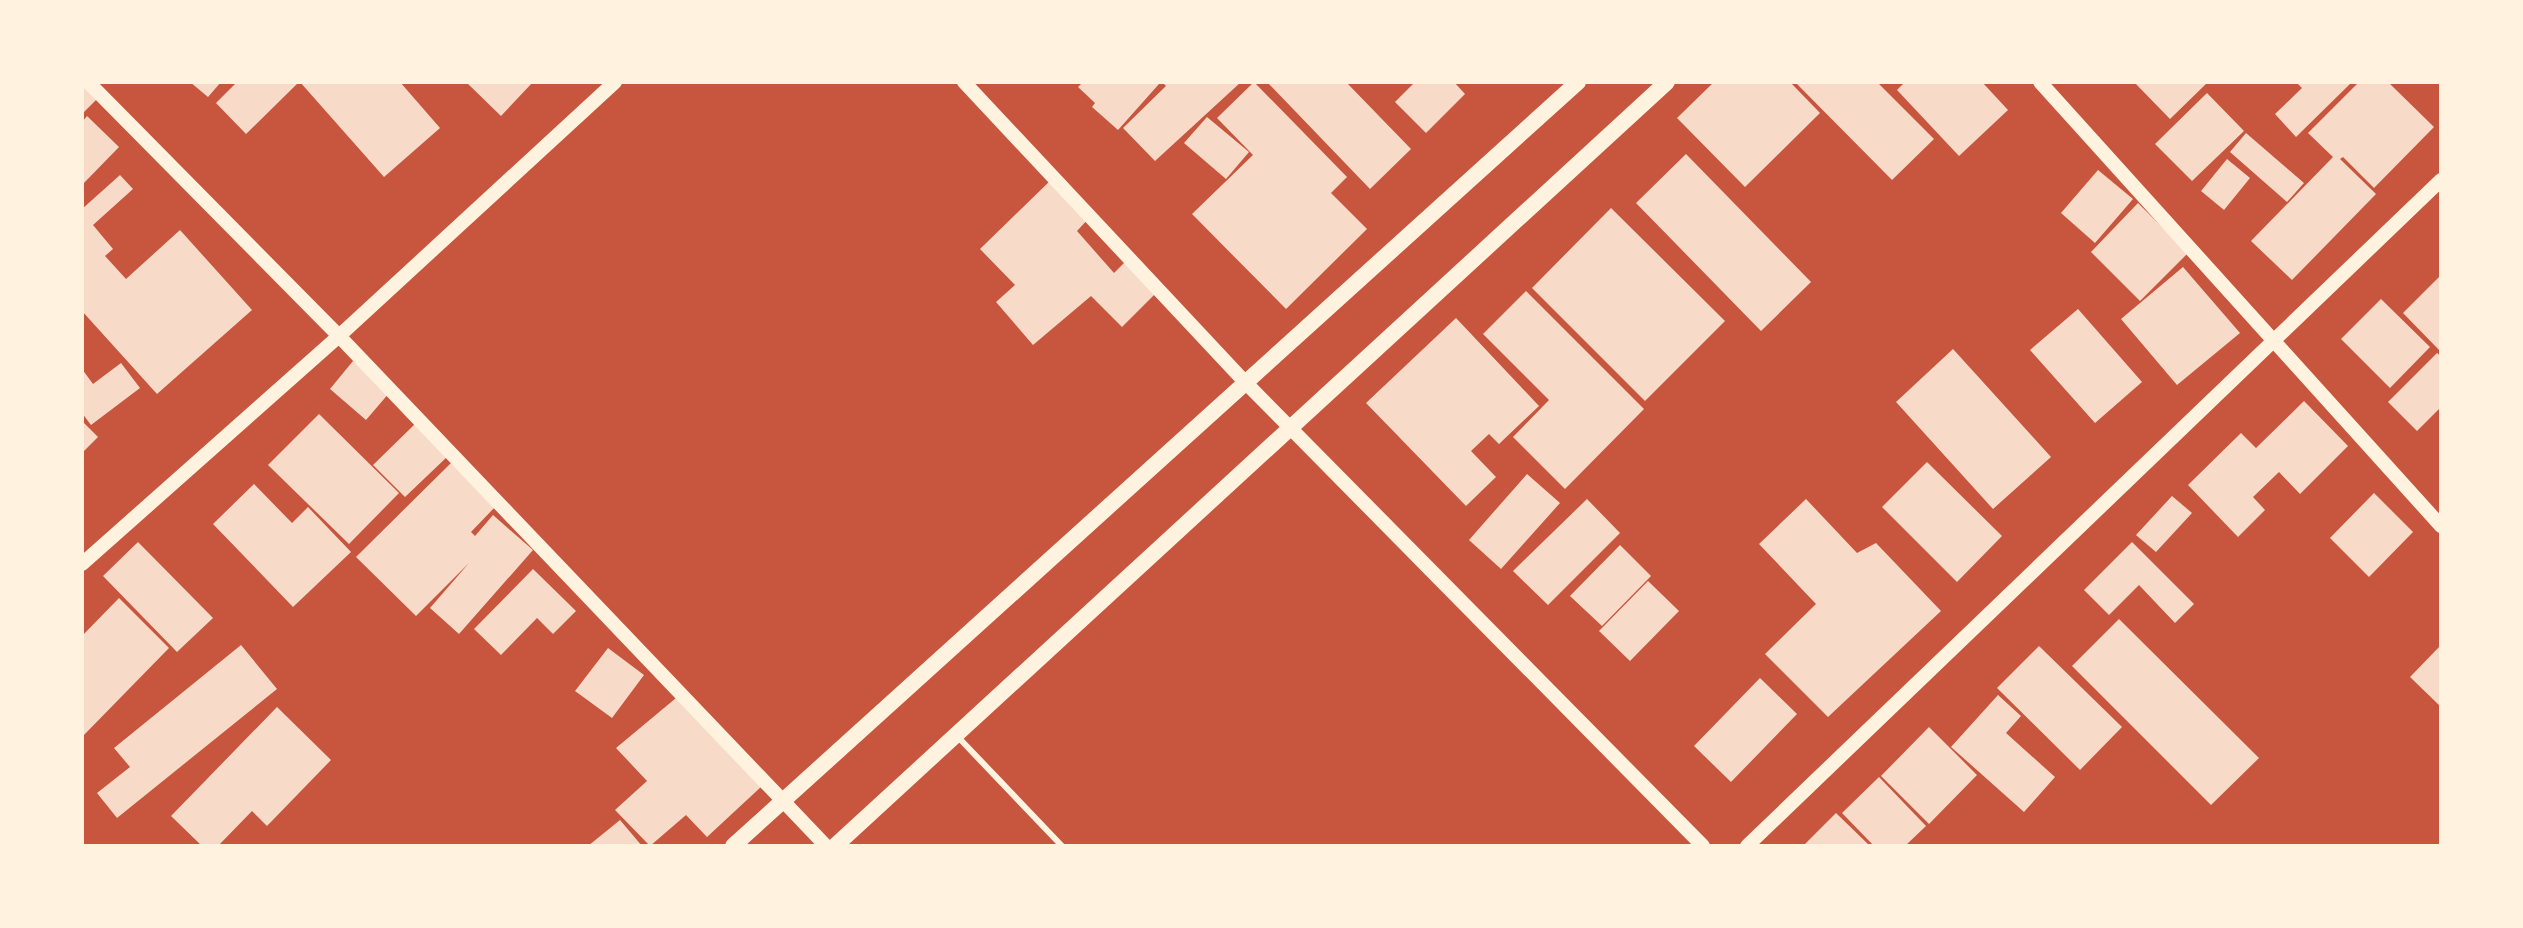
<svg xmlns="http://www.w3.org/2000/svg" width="2523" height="928" font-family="Karla,sans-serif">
<rect width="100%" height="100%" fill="#c8553d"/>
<path fill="#f7dbc8" d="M190 82H221L208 97Z
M237 82H299L246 134 216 103Z
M300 82H400L440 128 384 177Z
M466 82H533L501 116Z
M1083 82H1156L1159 84 1118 130 1092 107 1095 103 1078 87Z
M1162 82H1241L1155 161 1123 128 1166 86Z
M1254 82 1347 177 1331 193 1367 229 1286 309 1192 214 1253 155 1217 118Z
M1267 82H1346L1411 149 1370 189Z
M1415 82H1454L1465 94 1426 133 1395 102Z
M1714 82H1790L1820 113 1745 187 1677 118Z
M1795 82H1877L1934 139 1892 180Z
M1905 82H1982L2008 110 1959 156 1897 90Z
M2134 82H2208L2170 119Z
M2296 82H2352L2296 137 2275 114 2302 88Z
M2359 82H2388L2434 127 2374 188 2343 157 2340 159 2376 194 2292 280 2251 241 2333 157 2308 133Z
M82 84 97 99 82 114Z
M2207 93 2244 131 2192 181 2155 144Z
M87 116 119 147 82 185V122Z
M1207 117 1249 152 1226 179 1184 143Z
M2246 133 2304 183 2287 202 2230 152Z
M1686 154 1811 282 1761 331 1636 203Z
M2227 159 2250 178 2224 210 2201 191Z
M2098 170 2133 199 2095 243 2061 213Z
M120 175 133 189 93 225 113 249 105 256 126 279 180 230 252 310 157 394 82 311V209Z
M1053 178 1090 217 1077 231 1114 273 1130 257 1161 288 1122 327 1091 296 1033 345 996 302 1015 285 980 249Z
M2138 203 2188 253 2140 301 2091 252Z
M1611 208 1725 321 1645 401 1532 288Z
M2183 267 2240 333 2177 385 2121 319Z
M2441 275V352L2403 313Z
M1526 291 1644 409 1565 489 1513 437 1549 400 1483 334Z
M2381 299 2430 347 2390 388 2341 339Z
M2078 309 2142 382 2095 423 2030 350Z
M1456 318 1539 406 1499 444 1489 434 1471 451 1496 477 1466 506 1366 403Z
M1953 349 2051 457 1993 509 1896 402Z
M2437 353 2441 356V407L2417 431 2388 402Z
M353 361 390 392 366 420 330 389Z
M121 363 140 388 91 425 82 413V369L93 384Z
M2304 401 2348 446 2300 494 2279 472 2253 497 2265 510 2238 537 2188 485 2241 433 2256 448Z
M319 414 399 493 349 544 268 465Z
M82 421 98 437 82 453Z
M416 423 448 456 405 497 373 465Z
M1927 462 2002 536 1957 582 1882 507Z
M451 463 495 507 471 532 475 536 493 515 533 550 459 634 430 608 469 563 416 616 356 557Z
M1527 474 1560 503 1501 569 1469 540Z
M254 484 292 523 308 507 351 552 293 607 213 524Z
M2374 493 2413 532 2369 577 2330 538Z
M2172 496 2192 513 2156 552 2136 535Z
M1587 499 1620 533 1548 605 1513 571Z
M1806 499 1857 553 1876 543 1941 611 1828 717 1765 654 1816 604 1759 544Z
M138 542 213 618 177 652 103 576Z
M2132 542 2194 604 2175 623 2139 585 2109 615 2084 590Z
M1620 545 1651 576 1602 626 1570 596Z
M533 569 576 611 553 634 537 618 501 655 474 629Z
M1648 581 1679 611 1630 661 1599 631Z
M119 598 169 648 82 737V636Z
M2119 619 2259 758 2211 805 2072 666Z
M241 645 277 689 117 818 97 793 130 767 114 748Z
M2441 645V707L2410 677Z
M2039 646 2122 727 2080 770 1997 688Z
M608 648 644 675 612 718 575 691Z
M1760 678 1797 714 1731 782 1694 746Z
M1998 695 2021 716 2006 733 2055 777 2024 812 1951 747Z
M676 698 762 786 707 837 686 815 650 846 615 810 647 781 616 748Z
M277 707 331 760 267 826 252 811 218 846H202L171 816Z
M1929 727 1977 775 1929 824 1881 776Z
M1879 777 1926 826 1905 846H1874L1842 813Z
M1836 813 1870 846H1803Z
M620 820 642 846H588Z"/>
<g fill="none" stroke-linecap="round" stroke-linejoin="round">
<path stroke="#fff3e0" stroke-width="6" d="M957 736 1062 846"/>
<path stroke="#fff3e0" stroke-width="14" d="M88 82 339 336 826 846
M964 82 1244 381 1703 846
M2040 82 2441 526
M82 564 339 336 615 82
M1747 846 2441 180"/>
<path stroke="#fff3e0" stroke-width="16" d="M733 846 1578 82
M835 846 1667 82"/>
</g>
<rect width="2523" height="928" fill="none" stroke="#fff3e0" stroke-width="168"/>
</svg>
